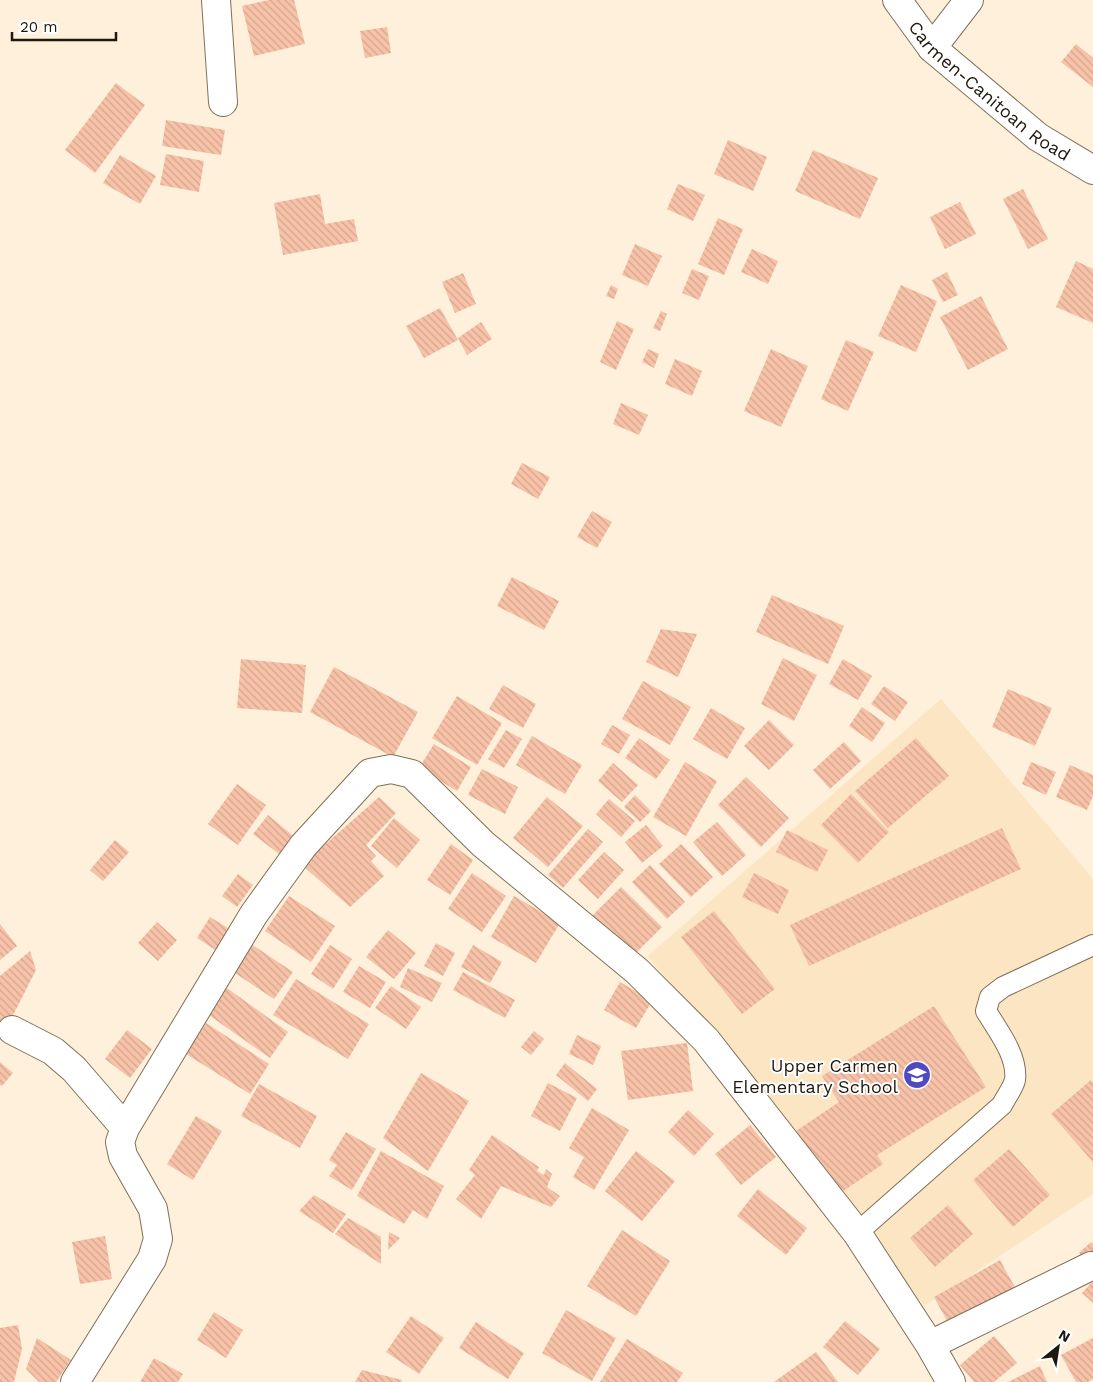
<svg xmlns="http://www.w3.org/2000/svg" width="1093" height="1382" font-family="'Work Sans',sans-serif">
<defs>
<pattern id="building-back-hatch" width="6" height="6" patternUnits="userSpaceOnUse" patternTransform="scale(1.25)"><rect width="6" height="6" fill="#f7c2a8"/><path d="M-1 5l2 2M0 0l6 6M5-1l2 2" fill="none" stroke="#d3a68f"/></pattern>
</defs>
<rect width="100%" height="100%" fill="#fef0da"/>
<path fill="#fbe5c3" d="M941 699 1093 879V1194L924 1306 648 956Z"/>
<path fill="url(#building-back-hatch)" d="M269 0H294L305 44 254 56 242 6Z
M387 27 391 53 365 58 360 31Z
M1076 44 1093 58V87L1061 62Z
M116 83 145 105 95 173 65 150Z
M166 120 225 130 221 155 162 146Z
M728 140 767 157 753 191 714 174Z
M813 150 878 178 860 219 795 191Z
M166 154 204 161 199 192 160 185Z
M120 155 156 176 140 204 103 183Z
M678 184 705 195 693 221 667 209Z
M1023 189 1048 239 1028 249 1003 199Z
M320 194 325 224 354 219 358 241 283 255 274 203Z
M960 202 976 234 945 249 930 217Z
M718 218 743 229 724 275 698 264Z
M635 244 662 256 648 286 622 275Z
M752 249 778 261 768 284 741 272Z
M1076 261 1093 269V323L1056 307Z
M692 269 709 276 699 300 682 293Z
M947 272 958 295 943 302 932 280Z
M463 273 476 304 455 313 442 282Z
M611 285 618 289 614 299 606 296Z
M901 285 937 301 916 352 878 336Z
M981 296 1008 349 968 370 940 317Z
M440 308 458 340 424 358 406 326Z
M661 311 667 314 660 331 653 328Z
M617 321 634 329 616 370 600 362Z
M481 322 492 339 467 355 458 338Z
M846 340 874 352 848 411 821 399Z
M648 349 659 354 654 368 642 362Z
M771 349 808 366 781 427 744 411Z
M675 359 702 371 692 396 665 384Z
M621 403 648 415 639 435 613 424Z
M522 463 550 477 538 499 511 484Z
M592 511 612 522 597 548 577 537Z
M512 577 559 601 544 630 497 606Z
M772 595 844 626 828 664 756 632Z
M661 629 697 634 678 677 646 662Z
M783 658 817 675 794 721 761 704Z
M241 659 306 665 302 713 237 708Z
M843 659 872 676 858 700 829 684Z
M334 667 418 712 393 757 310 712Z
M643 681 691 707 670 745 622 719Z
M503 685 536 704 523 728 489 709Z
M884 686 908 702 895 721 871 704Z
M1008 689 1052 708 1035 746 992 727Z
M457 696 502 723 477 765 432 738Z
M862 707 885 723 872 742 849 726Z
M711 708 745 728 727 759 693 739Z
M769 720 794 745 769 770 744 746Z
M612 725 630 735 619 754 601 744Z
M506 730 522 739 504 768 488 759Z
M532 736 582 765 565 794 516 765Z
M639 738 670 760 656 779 625 758Z
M916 738 949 776 888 828 855 791Z
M844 742 861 761 830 789 813 770Z
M434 744 471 767 457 791 419 768Z
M685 762 717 781 686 836 653 817Z
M1031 762 1056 772 1046 795 1022 784Z
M613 763 638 785 622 802 598 781Z
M1070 765 1093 775V796L1087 810 1056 797Z
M482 769 518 787 505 814 468 795Z
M746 777 789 818 761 847 718 805Z
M237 784 266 805 238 845 208 824Z
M851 794 889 832 858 863 821 825Z
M635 795 651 811 640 822 624 807Z
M379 797 396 813 366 845 376 856 371 861 384 876 350 907 302 865Z
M547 797 583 826 548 867 513 838Z
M609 799 635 821 621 837 596 814Z
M268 815 297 839 283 857 253 834Z
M394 818 420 840 397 868 371 846Z
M717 822 746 855 722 876 693 842Z
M646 825 663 846 642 863 625 842Z
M1002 828 1021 869 809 966 790 925Z
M588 829 603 842 563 888 548 875Z
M787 830 828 850 817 872 776 852Z
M115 840 129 852 103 881 90 870Z
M451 844 473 860 450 895 427 880Z
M681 844 713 877 691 897 659 864Z
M604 852 624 870 598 899 578 880Z
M650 865 685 902 667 919 632 882Z
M472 873 506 896 482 932 448 909Z
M754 873 789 890 778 914 742 897Z
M238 874 253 885 237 907 222 896Z
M621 887 662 927 629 960 588 920Z
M289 896 335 926 311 962 265 931Z
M514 896 560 923 536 963 491 937Z
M714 911 775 989 742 1014 681 937Z
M210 917 231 930 217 951 197 938Z
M157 922 177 940 158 961 138 943Z
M0 924 17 946 0 960Z
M388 930 416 953 394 979 366 957Z
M436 943 455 953 443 976 424 966Z
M251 944 293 972 274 999 232 971Z
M330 945 352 959 333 989 311 974Z
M473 945 502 962 490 983 461 967Z
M30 951 36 970 9 1023 0 1022V976Z
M359 966 386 982 370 1008 343 992Z
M408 968 442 983 432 1002 400 987Z
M463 972 515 1000 505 1018 453 990Z
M296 979 369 1024 348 1059 273 1015Z
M620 982 652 1001 636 1028 604 1010Z
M224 986 288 1032 270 1058 206 1013Z
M391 986 421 1007 406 1029 375 1008Z
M934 1006 986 1087 877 1155 883 1164 836 1196 793 1133 839 1102 822 1076Z
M206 1023 269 1064 250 1094 186 1054Z
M127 1030 152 1049 130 1078 105 1059Z
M534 1031 544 1039 531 1055 521 1047Z
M577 1035 601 1046 593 1065 569 1054Z
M687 1043 693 1091 628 1100 621 1051Z
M0 1062 13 1073 2 1086 0 1085Z
M565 1063 597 1089 588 1101 556 1075Z
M421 1073 469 1101 428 1171 383 1138Z
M1091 1080 1093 1083V1162L1051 1114Z
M548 1083 577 1098 560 1131 531 1116Z
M259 1084 317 1116 300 1148 241 1116Z
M592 1108 629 1130 594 1190 573 1177 584 1157 569 1148Z
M688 1110 714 1134 694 1156 668 1132Z
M196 1116 222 1131 193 1180 167 1164Z
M750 1125 776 1157 741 1185 715 1154Z
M346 1132 376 1149 352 1190 329 1176 337 1165 329 1160Z
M492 1135 539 1167 537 1171 544 1175 546 1169 552 1174 547 1187 560 1196 551 1207 501 1186 481 1219 456 1199 475 1175 469 1170Z
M1009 1149 1050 1195 1013 1227 973 1180Z
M381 1151 444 1186 427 1219 413 1210 404 1224 357 1196Z
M636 1151 675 1181 642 1221 605 1191Z
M758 1189 807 1228 786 1255 737 1216Z
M314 1195 346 1214 333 1233 299 1211Z
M948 1205 973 1234 935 1267 910 1238Z
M348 1218 381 1237V1264L335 1234Z
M622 1230 670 1261 636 1316 587 1286Z
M389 1232 400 1238 388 1250Z
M105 1236 112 1279 80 1284 72 1242Z
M1091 1242 1093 1244V1266L1079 1253Z
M1000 1260 1018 1293 952 1330 934 1297Z
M1093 1281V1303L1082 1293Z
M566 1310 616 1338 592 1381 542 1353Z
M214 1312 243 1330 226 1358 197 1340Z
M411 1316 444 1338 419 1374 386 1352Z
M845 1321 880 1349 858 1375 823 1347Z
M476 1322 524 1353 508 1379 459 1348Z
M18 1325 22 1349 14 1382H0V1328Z
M994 1336 1017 1363 994 1382H974L960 1365Z
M37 1338 71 1360 56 1382H39L26 1369Z
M1093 1338V1379L1088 1382H1076L1061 1355Z
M627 1339 683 1373 677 1382H600Z
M816 1352 838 1382H774Z
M154 1358 183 1374 178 1382H140Z
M1040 1366 1047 1382H1008Z
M362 1370 402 1380 401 1382H355Z"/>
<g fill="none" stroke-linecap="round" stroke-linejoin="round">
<g stroke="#807058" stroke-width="22">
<path id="lane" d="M857 1233 1002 1105C1006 1097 1013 1088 1015 1080 1018 1056 998 1031 986 1011L990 997 1003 987 1093 945"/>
</g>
<g stroke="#807058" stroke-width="30">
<path id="street" d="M216 0 223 102
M932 48 969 0
M12 1030 53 1051 74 1069 125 1128
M930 1345 1091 1266
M75 1382 152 1259 158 1239 153 1209 123 1156 120 1142 125 1128 254 914 303 846 370 773 391 769 412 774 483 844 637 971 706 1040 857 1233 930 1345 951 1382"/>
</g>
<g stroke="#807058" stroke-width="30">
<g id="secondary">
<path id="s1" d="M897 0 932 48 1038 137 1093 170"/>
</g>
</g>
<use href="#lane" stroke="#fff" stroke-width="20"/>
<use href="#street" stroke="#fff" stroke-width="28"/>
<use href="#secondary" stroke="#fff" stroke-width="28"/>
</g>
<defs>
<g id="school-disc" transform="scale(1.4375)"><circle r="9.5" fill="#5149c0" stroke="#fff"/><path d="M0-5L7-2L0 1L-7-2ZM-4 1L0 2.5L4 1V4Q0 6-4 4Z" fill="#fff"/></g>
</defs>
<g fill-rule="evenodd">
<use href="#school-disc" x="917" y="1075"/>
</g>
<g text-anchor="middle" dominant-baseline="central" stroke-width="4" stroke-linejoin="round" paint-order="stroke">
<g font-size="18" fill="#1e180e" stroke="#fff">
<text stroke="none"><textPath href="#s1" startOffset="131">Carmen-Canitoan Road</textPath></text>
</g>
<g font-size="18" fill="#1e180e" stroke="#fff" text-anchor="end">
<text x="898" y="1065">Upper Carmen<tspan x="898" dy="21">Elementary School</tspan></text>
</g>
</g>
<g transform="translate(1058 1347) rotate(30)" stroke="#ffffff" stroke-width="4" paint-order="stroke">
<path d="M0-4L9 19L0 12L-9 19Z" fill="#1e180e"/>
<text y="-8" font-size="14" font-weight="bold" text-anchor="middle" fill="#1e180e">N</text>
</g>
<path d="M12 32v8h104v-8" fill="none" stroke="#1e180e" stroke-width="2.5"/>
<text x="20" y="32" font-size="15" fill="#1e180e" stroke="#ffffff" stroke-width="4" paint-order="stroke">20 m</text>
</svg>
